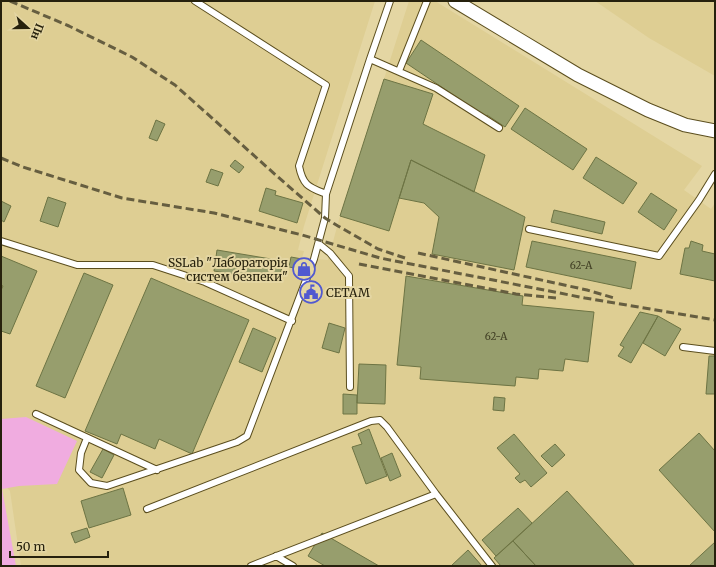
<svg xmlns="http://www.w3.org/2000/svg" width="716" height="567" font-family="Merriweather,serif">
<rect width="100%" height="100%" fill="#e4d6a3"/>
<path fill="#dece93" d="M1 1H375L304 226 298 250 304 251 302 258 328 260 340 216 409 1H435L702 166 684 190 711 209 715 203V566H21L10 491 1 481Z
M595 1H715V76L649 38Z"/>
<path fill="#f0ace0" d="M26 417 77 441 57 484 19 486 2 489 16 566H1V419Z"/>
<path fill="#979e6d" stroke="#6d7444" d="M421 40 519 106 505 127 487 115 486 117 406 63Z
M384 79 433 94 423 124 485 155 474 192 411 160 389 231 340 216Z
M525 108 587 149 573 170 511 129Z
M156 120 165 124 157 141 149 138Z
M596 157 637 183 623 204 583 178Z
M235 160 244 167 239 173 230 166Z
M411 160 525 217 514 270 432 254 439 217 424 203 399 198Z
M211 169 223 173 218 186 206 182Z
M266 188 276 191 275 195 303 203 297 223 259 211Z
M651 193 677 210 664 230 638 212Z
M48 197 66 203 58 227 40 221Z
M1 201 11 206 4 222 1 220Z
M554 210 605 222 602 234 551 222Z
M532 241 636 262 631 289 526 267Z
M691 241 703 245 702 251 715 254V281L680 274 685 248H689Z
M217 250 283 261 279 282 214 271Z
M1 256 37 271 10 334 1 331V290L3 286 1 285Z
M291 257 302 259 300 269 289 267Z
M84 273 113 285 65 398 36 386Z
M406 276 523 296 522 305 594 312 588 362 565 359 563 371 539 369 538 379 516 377 515 386 420 379 421 367 397 365Z
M151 278 249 320 192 454 159 439 155 449 121 434 117 444 85 431Z
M640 312 658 316 631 363 618 356 624 347 620 345Z
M658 316 681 329 665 356 643 343Z
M329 323 345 328 339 353 322 348Z
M253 328 276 338 262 372 239 362Z
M709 356H715V394H706Z
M359 364 386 365 385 404 357 403Z
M343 394 357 395V414H343Z
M494 397 505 398 504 411 493 410Z
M369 429 387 476 366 484 352 447 362 444 358 434Z
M699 433 715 451V532L659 470Z
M514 434 547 473 531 487 525 480 520 483 515 478 520 474 497 448Z
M555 444 565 455 552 467 541 456Z
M103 449 114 455 102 478 90 472Z
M392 453 401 476 390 481 381 458Z
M123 488 131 515 89 528 81 501Z
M567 491 635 566H536L513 541Z
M518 508 532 523 496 556 482 540Z
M87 528 90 537 75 543 71 533Z
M322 533 379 566H325L308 556Z
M513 541 536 566H501L494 558Z
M715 542V566H689Z
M468 550 482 566H451Z"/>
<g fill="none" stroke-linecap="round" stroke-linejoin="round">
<g stroke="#5b4e1e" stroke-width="8">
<path id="lane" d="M195 1 326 85 299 166C303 186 309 187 326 194
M370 59 436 88 499 128
M399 71 427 1
M529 229 659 256 699 200 715 174
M1 241 77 265H153L205 282 292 321
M319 244 330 253 349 276 350 387
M683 347 715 351
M36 414 157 470
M87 438 81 453 79 470 91 483 107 486 237 442 247 436 314 259 325 218 326 194 370 59 390 1
M147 509 371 421 380 420 387 427 436 494 492 566
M276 556 293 566
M251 566 436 494"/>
</g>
<g stroke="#5b4e1e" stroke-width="15">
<path id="street" d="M455 1 578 75 648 110 685 125 715 131"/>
</g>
<use href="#lane" stroke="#fff" stroke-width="6"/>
<use href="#street" stroke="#fff" stroke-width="13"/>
<path stroke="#665e40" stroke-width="3" stroke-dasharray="8 4" stroke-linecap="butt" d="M10 1 69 26 132 57 175 85 278 177 325 218 338 226 378 249 405 258
M1 158 23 167 122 198 214 213 302 235 380 258 585 298 715 320
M418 253 587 290 614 298
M359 264 516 294 557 298"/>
</g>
<defs>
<g id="shop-ring" transform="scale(1.15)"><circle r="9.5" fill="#e4d6a3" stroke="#5159d0" stroke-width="1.5"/><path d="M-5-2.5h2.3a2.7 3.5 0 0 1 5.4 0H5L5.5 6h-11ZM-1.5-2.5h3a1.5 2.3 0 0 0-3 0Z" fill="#5159d0"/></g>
<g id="civic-ring" transform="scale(1.15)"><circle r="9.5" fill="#e4d6a3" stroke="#5159d0" stroke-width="1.5"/><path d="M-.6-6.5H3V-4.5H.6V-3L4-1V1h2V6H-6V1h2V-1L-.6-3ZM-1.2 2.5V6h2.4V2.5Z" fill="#5159d0"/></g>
</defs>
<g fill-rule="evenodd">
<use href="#shop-ring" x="304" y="269"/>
<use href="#civic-ring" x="311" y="292"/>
</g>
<g text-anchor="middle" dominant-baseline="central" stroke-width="4" stroke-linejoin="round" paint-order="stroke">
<g font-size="10" fill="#424025">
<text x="581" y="265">62-А</text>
<text x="496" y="336">62-А</text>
</g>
<g font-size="12" fill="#26210d" stroke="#e4d6a3" text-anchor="end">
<text x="288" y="262">SSLab "Лабораторія<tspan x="288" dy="14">систем безпеки"</tspan></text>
<text x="326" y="292" text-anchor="start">СЕТАМ</text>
</g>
</g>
<rect width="716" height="567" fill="none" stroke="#26210d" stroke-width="4"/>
<g transform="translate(28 28) rotate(111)" stroke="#e4d6a3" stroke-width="3" paint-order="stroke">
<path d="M0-3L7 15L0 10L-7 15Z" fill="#26210d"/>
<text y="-6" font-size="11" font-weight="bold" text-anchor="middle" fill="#26210d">Пн</text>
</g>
<path d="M10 551v6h98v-6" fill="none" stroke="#26210d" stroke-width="2"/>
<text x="16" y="551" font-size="12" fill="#26210d" stroke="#e4d6a3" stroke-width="3" paint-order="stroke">50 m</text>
</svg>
